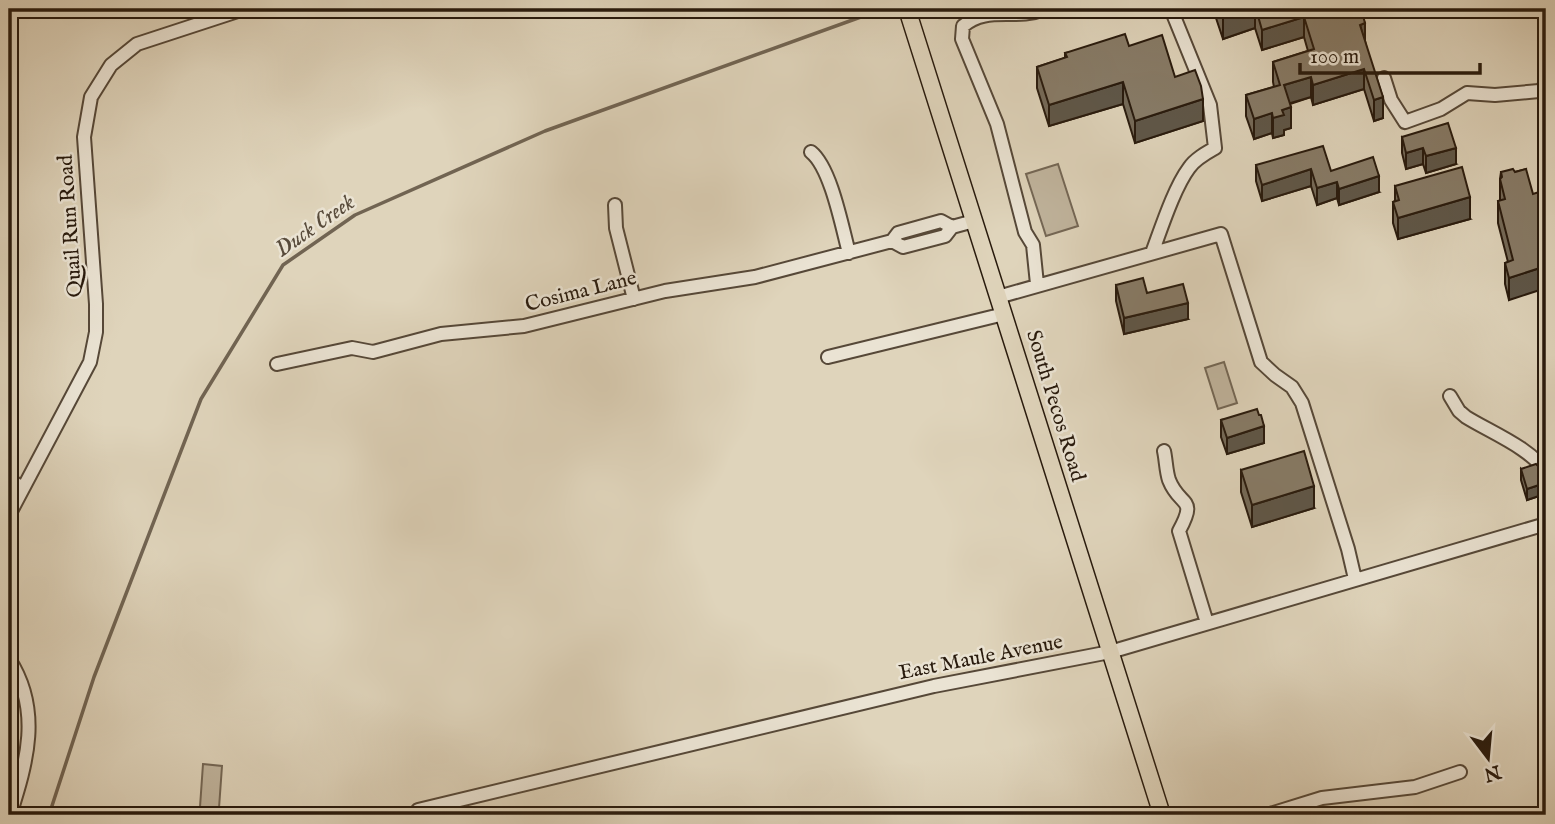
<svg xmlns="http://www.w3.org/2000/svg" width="1555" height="824" font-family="'IM FELL English',serif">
<rect width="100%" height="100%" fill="#dfd4bb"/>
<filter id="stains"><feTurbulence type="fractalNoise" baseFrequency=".00286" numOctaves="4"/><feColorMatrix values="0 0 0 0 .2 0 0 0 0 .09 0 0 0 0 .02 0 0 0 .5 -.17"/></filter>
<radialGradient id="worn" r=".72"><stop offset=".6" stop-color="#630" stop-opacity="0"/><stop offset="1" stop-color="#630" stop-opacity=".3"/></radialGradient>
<path fill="#c0b49d" stroke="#746755" stroke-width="2" d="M1058 164 1078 226 1046 236 1026 174Z
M1224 362 1237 403 1218 409 1205 368Z
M203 764 222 766 219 808 200 807Z"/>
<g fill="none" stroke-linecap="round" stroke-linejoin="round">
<path stroke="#716452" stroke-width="3.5" d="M49 815 94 677 201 399 283 265 355 215 545 131 883 9"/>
<g stroke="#564838" stroke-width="16">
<path id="minor" d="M1384 78 1391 100 1405 122 1441 109 1467 93 1495 95 1539 91 1546 86
M811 152C831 168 842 227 849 253
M615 205 616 228 634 299
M892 241 903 247 945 236 952 227 974 221
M1152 253C1161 229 1174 188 1189 168 1195 159 1206 153 1215 148L1210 105 1171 9
M1037 284 1033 245 1025 232 997 124 962 39 963 26C987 5 1015 21 1044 9
M998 297 1221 234 1261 362 1275 375 1292 387 1302 403 1348 549 1355 579
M828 357 1004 314
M277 364 352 348 373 352 441 334 524 326 665 291 755 277 892 241 898 233 941 221 952 227
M1450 396 1459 411 1466 417C1490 432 1533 449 1546 473
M1164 451C1166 460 1166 471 1169 480 1180 508 1198 496 1179 531L1207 623
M9 480 23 488
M9 515 90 362 96 332V304L84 137 91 97 111 65 137 44 244 9
M9 659C42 710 27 762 10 815
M418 810 934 686 1110 652 1546 524
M1267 815 1322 798 1415 787 1460 772"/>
</g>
<g stroke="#281a0d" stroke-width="19">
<path id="major" d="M907 9 1162 815"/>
</g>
<use href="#minor" stroke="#eae3d3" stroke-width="12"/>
<use href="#major" stroke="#dfd4bb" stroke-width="16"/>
</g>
<path fill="#746a59" stroke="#281a0d" stroke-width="2" d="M1213 9H1365L1361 10 1365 41 1383 118 1374 121 1364 89 1313 105 1311 97 1290 104 1291 128 1284 130V135L1273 138 1272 133 1254 139 1246 116V95L1274 87 1273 82V62L1308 51 1304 37 1262 50 1255 28 1223 39Z
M1129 46 1175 77 1203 121 1135 143 1123 104 1049 126 1037 88V67L1065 58V53Z
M1402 137 1456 164 1426 173 1423 164 1406 169 1402 153Z
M1256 165 1331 171 1379 192 1339 205 1337 198 1317 205 1311 186 1262 201 1256 181Z
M1526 169 1509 300 1505 284V263L1508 262 1498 223V201H1500V179L1501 172H1515Z
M1395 186 1470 219 1398 239 1393 223V202L1395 201Z
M1116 285 1147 293 1188 319 1124 334 1116 301Z
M1259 415 1264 443 1227 454 1221 437V420Z
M1521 469 1545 494 1527 500 1521 480Z
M1241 470 1314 508 1252 527 1241 492Z"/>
<path fill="#5e5648" stroke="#281a0d" stroke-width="2" d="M1252 9H1255V28L1223 39V18Z
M1304 17V37L1262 50V30Z
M1365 23V44L1360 25Z
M1364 69V89L1313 105V85Z
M1311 77V97L1284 105V85Z
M1123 82V104L1049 126V105Z
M1383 97V118L1374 121V100Z
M1203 99V121L1135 143V121Z
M1291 107V128L1284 130V135L1273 138V118L1282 110Z
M1272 113V133L1254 139V119Z
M1423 148V164L1406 169V153Z
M1456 148V164L1426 173V156Z
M1311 169V186L1262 201V185Z
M1379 176V192L1339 205V189Z
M1337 182V198L1317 205V188Z
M1470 197V219L1398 239V218Z
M1546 266V288L1509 300V278Z
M1188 303V319L1124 334V318Z
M1264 426V443L1227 454V438Z
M1545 483V494L1527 500V489Z
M1314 486V508L1252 527V505Z"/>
<path fill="#877b67" stroke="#281a0d" stroke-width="2" d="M1220 9H1252L1223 18Z
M1256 9H1361L1365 23 1360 25 1383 97 1374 100 1364 69 1313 85 1311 77 1284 85 1291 107 1282 110 1284 115 1273 118 1272 113 1254 119 1246 95 1280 85 1273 62 1314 49 1304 17 1262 30Z
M1125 34 1129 46 1162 35 1175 77 1195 70 1201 86 1203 99 1135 121 1123 82 1049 105 1037 67 1067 57 1065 53Z
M1448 123 1456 148 1426 156 1423 148 1406 153 1402 137Z
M1323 146 1331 171 1373 157 1379 176 1339 189 1337 182 1317 188 1311 169 1262 185 1256 165Z
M1462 167 1470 197 1398 218 1393 202 1399 200 1395 186Z
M1513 169 1515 172 1526 169 1533 194 1539 192 1546 216V266L1509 278 1505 263 1513 260 1498 201 1505 199 1500 179 1502 177 1501 172Z
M1143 278 1147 293 1183 284 1188 303 1124 318 1116 285Z
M1257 409 1259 415H1261L1264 426 1227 438 1221 420Z
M1304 451 1314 486 1252 505 1241 470Z
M1536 464 1541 469 1545 483 1527 489 1521 469Z"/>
<g text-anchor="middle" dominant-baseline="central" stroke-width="5" stroke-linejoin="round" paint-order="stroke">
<g font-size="21" fill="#281a0d" stroke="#eae3d3">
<text transform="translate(71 226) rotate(-94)">Quail Run Road</text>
<text transform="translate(581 292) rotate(-14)">Cosima Lane</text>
<text transform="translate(1055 406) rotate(73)">South Pecos Road</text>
<text transform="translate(981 658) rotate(-11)">East Maule Avenue</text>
</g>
<g font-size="23" font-style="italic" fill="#584b3b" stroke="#eae3d3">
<text transform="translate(315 226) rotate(-35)">Duck Creek</text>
</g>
</g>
<rect width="1555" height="824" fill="none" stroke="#dfd4bb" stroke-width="35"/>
<rect x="10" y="10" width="1534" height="803" fill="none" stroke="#281a0d" stroke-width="3.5"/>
<rect x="18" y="18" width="1520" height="789" fill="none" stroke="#281a0d" stroke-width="2"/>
<g transform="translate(1488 758) rotate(164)" stroke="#eae3d3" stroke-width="5" paint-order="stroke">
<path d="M0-5L12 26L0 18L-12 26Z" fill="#281a0d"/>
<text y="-10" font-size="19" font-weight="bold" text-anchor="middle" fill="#281a0d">N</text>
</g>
<path d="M1300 63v10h180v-10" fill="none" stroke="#281a0d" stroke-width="3.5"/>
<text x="1310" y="63" font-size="21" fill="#281a0d" stroke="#eae3d3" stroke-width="5" paint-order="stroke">100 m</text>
<rect width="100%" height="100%" filter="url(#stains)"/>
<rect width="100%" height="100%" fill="url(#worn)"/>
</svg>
